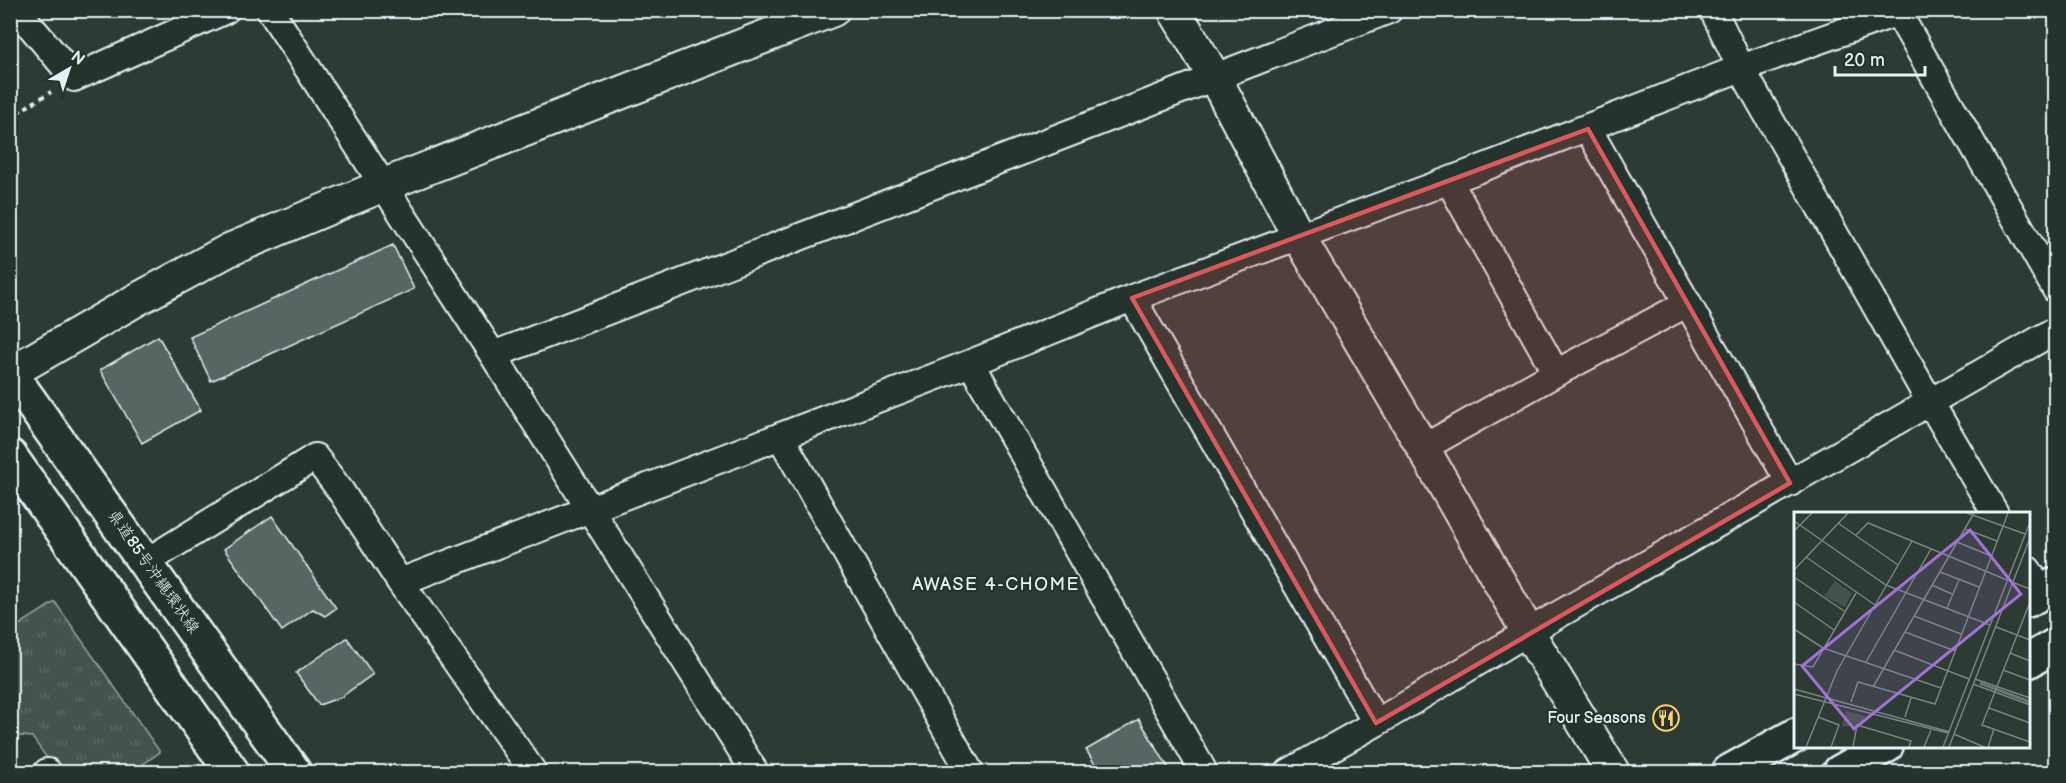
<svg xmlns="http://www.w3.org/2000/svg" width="2066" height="783" font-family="'Balsamiq Sans','Klee One',sans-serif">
<defs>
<pattern id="grass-tufts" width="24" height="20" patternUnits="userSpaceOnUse" patternTransform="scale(1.5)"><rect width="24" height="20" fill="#45524e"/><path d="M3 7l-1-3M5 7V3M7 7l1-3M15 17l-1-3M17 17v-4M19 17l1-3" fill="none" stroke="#606b68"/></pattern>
</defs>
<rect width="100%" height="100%" fill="#2e3b35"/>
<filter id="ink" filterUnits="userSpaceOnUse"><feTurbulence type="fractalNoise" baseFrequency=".0167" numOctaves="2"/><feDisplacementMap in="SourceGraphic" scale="12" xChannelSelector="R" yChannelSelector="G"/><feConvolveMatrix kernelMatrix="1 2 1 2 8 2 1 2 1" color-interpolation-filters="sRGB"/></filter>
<g filter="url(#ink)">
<path fill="url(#grass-tufts)" stroke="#96a2a3" stroke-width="1.5" d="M55 602 160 752 132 772H57L32 737 11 735V630Z"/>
<path fill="#596563" stroke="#e8f1f8" stroke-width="1.5" d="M393 245 414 289 211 381 190 337Z
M158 336 201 410 142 443 100 370Z
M272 516 336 608 325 616 313 609 282 631 224 549Z
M347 638 373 674 341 697 319 705 296 673Z
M1139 719 1171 772H1100L1086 750Z"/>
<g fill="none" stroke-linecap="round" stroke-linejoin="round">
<g stroke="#e8f1f8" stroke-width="30">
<path id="minor" d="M17 10 74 78 226 10
M270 10 493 355 755 772
M1713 10 1741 68 1930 402 1995 513
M1898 13 2056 290
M1588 129 1790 483
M1449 181 1556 373
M1132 298 1376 723
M493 355 1389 10
M971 363 1204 772
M780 436 970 772
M1423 448 1556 373 1688 303
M146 562 315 457 340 490 400 582 533 772
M2028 570 2042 592
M400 582 971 363 1132 298 1472 172 1741 68 1904 10
M47 772H48
M1289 772 1376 723 1528 632 2056 330"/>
</g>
<g stroke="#e8f1f8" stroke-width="36">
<path id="tertiary" d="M1174 10 1215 78 1298 235 1423 448 1528 632 1613 772
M10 373 136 300 229 250 384 185 833 10"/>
</g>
<g stroke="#e8f1f8" stroke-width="38">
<path id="primary" d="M10 373 294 772
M10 456 232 772
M2028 600 2056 584
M2028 661 2056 645
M1729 772 1796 735
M1840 772 1886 746"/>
</g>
<path stroke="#e8f1f8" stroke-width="4" stroke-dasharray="4.5 4.5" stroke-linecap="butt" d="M10 117 51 92"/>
<use href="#minor" stroke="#26332d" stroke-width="26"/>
<use href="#tertiary" stroke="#26332d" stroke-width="32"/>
<use href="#primary" stroke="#26332d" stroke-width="33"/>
</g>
</g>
<path fill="#da5a5c" fill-opacity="0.2" stroke="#da5a5c" stroke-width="4.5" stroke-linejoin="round" d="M1588 129 1790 483 1376 723 1132 298Z"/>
<defs>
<g id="restaurant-ring" transform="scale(1.35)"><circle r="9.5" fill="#26332d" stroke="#ffd166" stroke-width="1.5"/><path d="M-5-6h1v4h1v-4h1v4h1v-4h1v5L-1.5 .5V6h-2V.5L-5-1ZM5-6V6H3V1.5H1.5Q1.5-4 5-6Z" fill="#ffd166"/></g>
</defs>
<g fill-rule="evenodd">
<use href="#restaurant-ring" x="1666" y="718"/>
</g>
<g text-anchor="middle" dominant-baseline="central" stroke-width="4.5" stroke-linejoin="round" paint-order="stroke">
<g font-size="16" fill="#e8f1f8" stroke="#26332d">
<text transform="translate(153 572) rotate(55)">県道85号沖縄環状線</text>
</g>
<g font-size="16" fill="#e8f1f8" stroke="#26332d" text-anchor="end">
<text x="1646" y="718">Four Seasons</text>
</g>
<g font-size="18" letter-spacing="1.5" fill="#e8f1f8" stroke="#26332d">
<text x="996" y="584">AWASE 4-CHOME</text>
</g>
</g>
<g transform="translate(1794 512)">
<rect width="236" height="236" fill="#2e3b35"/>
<path d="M41 69 58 81 51 95 30 84ZM52 199 71 204 68 214H48Z" fill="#45524e"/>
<path fill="none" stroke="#6b7775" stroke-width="3" d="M186 171 236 190"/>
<path fill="none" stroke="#788483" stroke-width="1.5" d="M173 1 231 22M0 9 92 73 196 113M44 11 104 53M171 17 203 29M0 19 18 1M62 23 74 11 213 68M163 30 197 44M12 45 81 93M0 58 54 1M146 60 185 75M0 65 50 99M218 70 236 77M138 73 158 82M0 90 40 118M236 90 188 213 236 230M153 96 165 68M120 104 167 122M202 115 236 128M0 117 29 136 147 176M111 120 161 139M100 138 175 167M216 141 236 149M72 150 137 37M0 152 19 155 62 81M209 158 236 168M181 167 236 186M179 172 236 193M79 175 180 1M0 177 156 220M0 182 154 221M57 190 64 170 141 192 214 1M195 196 236 211M24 205 45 213 37 235M111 205 117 186M160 222 190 235M12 235 43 159 118 29M59 235 63 213 117 229 115 235M130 235 137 218M149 235 236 10M155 235 236 26M194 235 200 217"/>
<path fill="#a171d3" fill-opacity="0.15" stroke="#a171d3" stroke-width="3" d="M176 18 227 82 60 217 8 154Z"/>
<rect width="236" height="236" fill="none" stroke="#e8f1f8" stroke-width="3"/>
</g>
<rect width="2066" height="783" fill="none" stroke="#26332d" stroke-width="36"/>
<rect x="18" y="18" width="2030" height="747" fill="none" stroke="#e8f1f8" stroke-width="2" filter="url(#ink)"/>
<g transform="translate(69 69) rotate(39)" stroke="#26332d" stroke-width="4.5" paint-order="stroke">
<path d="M0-4.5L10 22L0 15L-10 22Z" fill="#e8f1f8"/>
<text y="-9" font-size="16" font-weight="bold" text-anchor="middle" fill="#e8f1f8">N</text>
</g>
<path d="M1835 66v9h90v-9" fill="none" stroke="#e8f1f8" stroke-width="3"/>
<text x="1844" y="66" font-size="18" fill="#e8f1f8" stroke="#26332d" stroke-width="4.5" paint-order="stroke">20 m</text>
</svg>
